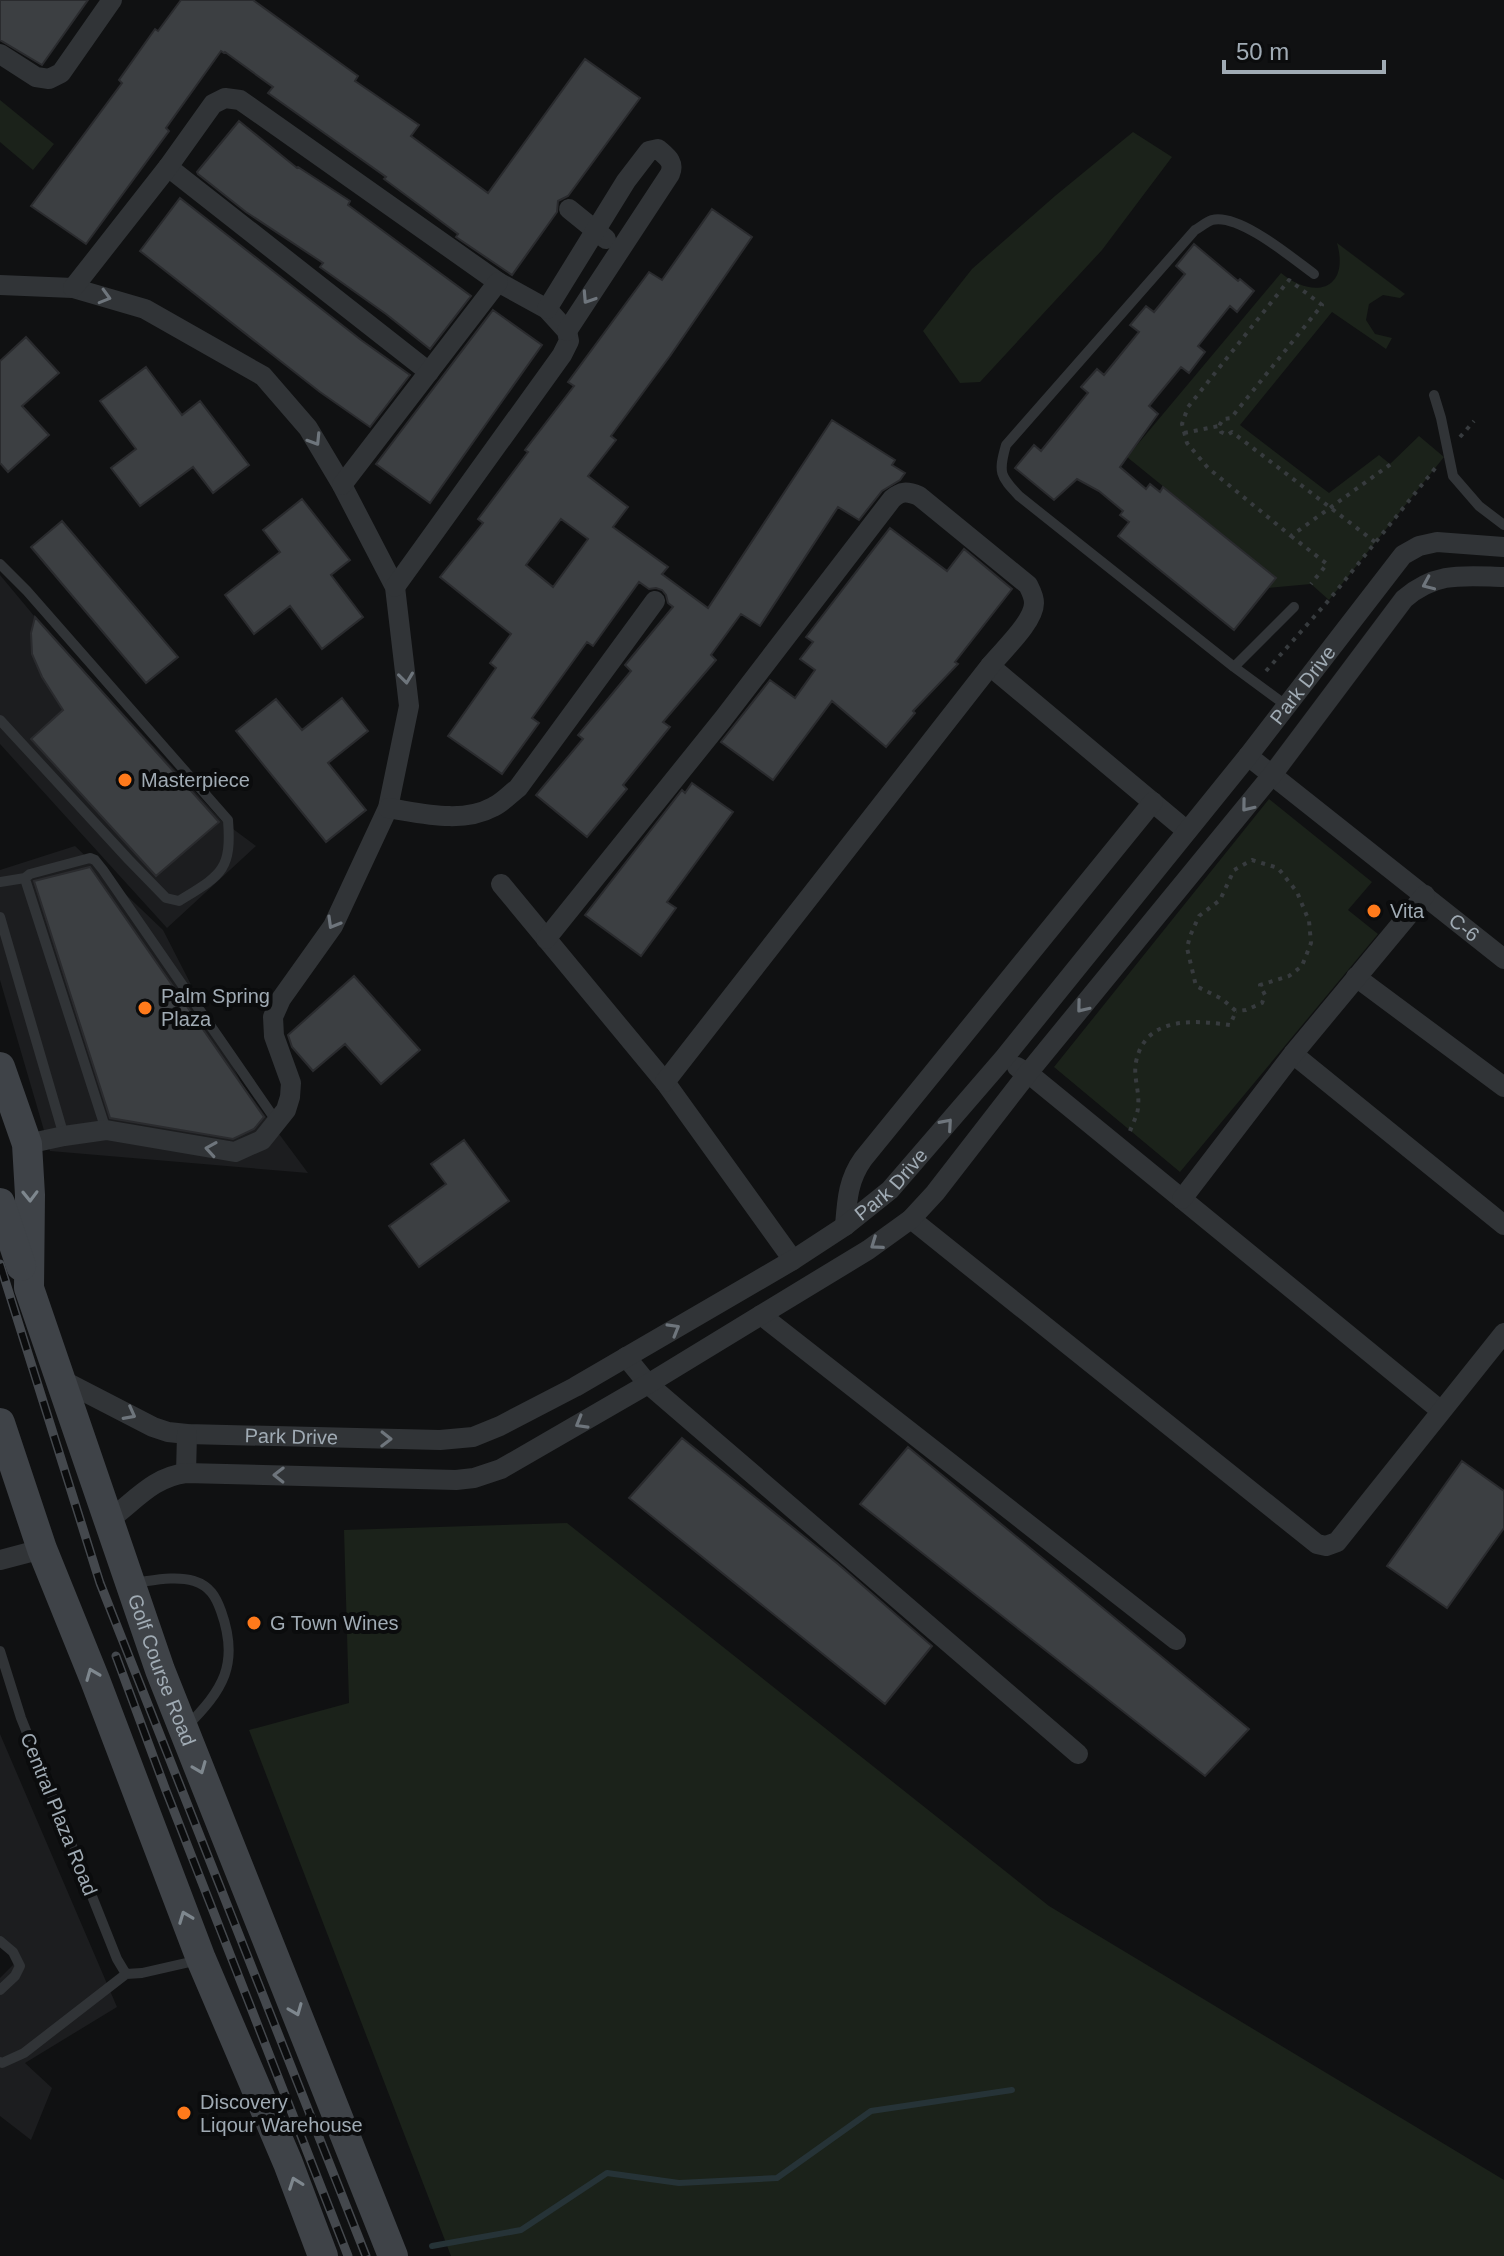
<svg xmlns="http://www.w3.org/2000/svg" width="1504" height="2256" font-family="Arial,sans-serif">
<rect width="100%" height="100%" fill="#101112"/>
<path fill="#1c1d1f" d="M0 575 35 617 221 820 256 846 167 928 0 744Z
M75 846 163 930 242 1084 308 1173 50 1151 0 980V870Z
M0 1734 117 2007 25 2063 52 2088 31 2140 0 2116V1978L17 1961 0 1946Z"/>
<path fill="#1b221a" d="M0 100 54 144 33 170 0 142Z
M1133 132 1172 157 1102 250 980 382 960 383 923 331 972 269 1055 196Z
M1337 243 1405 294 1400 298 1383 295 1369 304 1366 320 1375 334 1392 338 1386 349 1332 312 1240 425 1329 493 1379 455 1390 464 1419 436 1444 457 1329 600 1311 584 1268 588 1275 577 1127 457 1281 273C1314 300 1350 290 1337 243Z
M1269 799 1372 882 1348 910 1378 934 1180 1172 1054 1067Z
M567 1523 1049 1906 1504 2180V2256H451L249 1730 349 1703 344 1530Z"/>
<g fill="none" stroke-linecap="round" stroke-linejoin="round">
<path stroke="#263337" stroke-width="6" d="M432 2246 521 2230 607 2173 679 2183 777 2178 871 2111 1012 2090"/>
</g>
<path fill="#3c3f42" stroke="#2a2b2e" stroke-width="2" fill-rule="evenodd" d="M0 0H88L42 65 0 40Z
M181 0H253L358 76 355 81 419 125 411 136 488 193 585 59 640 98 568 196 558 201 557 212 512 275 456 237 458 234 384 179 386 177 268 93 273 87 225 52 224 53 221 51 166 128 169 131 86 244 31 206 122 83 119 80 155 29 158 31Z
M239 121 297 168 298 167 350 201 348 205 471 296 430 349 386 314 320 267 323 263 246 212 198 174 197 172Z
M180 198 361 340 410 375 370 427 320 392 140 251Z
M712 209 752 237 670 356 611 436 616 440 588 476 628 507 613 527 668 567 662 574 708 608 832 420 895 460 892 465 905 473 900 480 882 491 859 520 838 507 760 626 741 614 711 655 716 660 663 722 670 727 623 785 627 789 587 837 536 795 583 739 578 735 631 671 625 665 673 607 668 603 666 595 662 590 656 588 649 589 639 582 593 646 587 642 532 718 539 723 502 774 448 736 496 668 490 663 511 634 440 577 483 523 478 519 528 452 525 450 574 386 568 382 649 272 662 280ZM561 519 588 539 553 587 526 565Z
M1194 244 1238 281 1240 279 1254 291 1237 312 1230 306 1198 346 1205 352 1189 373 1181 367 1149 406 1158 414 1120 467 1146 489 1150 484 1160 492 1163 487 1276 578 1234 630 1118 536 1129 522 1120 515 1123 511 1099 491 1077 479 1054 500 1015 468 1034 445 1041 451 1088 393 1081 387 1097 369 1104 375 1139 332 1130 325 1146 306 1154 312 1185 274 1176 266Z
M493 310 542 345 430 503 376 464Z
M26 337 59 373 22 406 49 435 8 472 0 463V361Z
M146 367 182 415 200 401 249 465 213 493 193 467 140 506 111 468 136 449 100 401Z
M302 499 350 560 331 575 363 617 322 649 290 606 254 634 225 595 280 552 263 530Z
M62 521 178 657 146 683 31 547Z
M890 528 947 571 964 549 1012 589 955 662 958 664 913 711 915 713 886 747 832 701 773 780 721 742 770 680 795 698 815 670 800 659 813 642 806 637Z
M35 617 219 822 156 876 31 739 63 710 42 677 32 654 31 633Z
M342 698 368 731 328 763 366 810 326 842 236 731 276 699 302 730Z
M692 783 733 812 667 902 676 908 641 956 585 915 682 790 685 793Z
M90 867 264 1117 254 1129 233 1139 110 1118 34 881Z
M354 976 420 1050 381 1084 345 1044 313 1071 292 1047 288 1035Z
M464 1140 509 1201 419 1267 389 1226 446 1184 431 1164Z
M682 1438 838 1564 932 1646 885 1704 629 1498Z
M908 1447 1249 1729 1205 1776 860 1504Z
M1462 1461 1504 1491V1528L1447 1608 1387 1566Z"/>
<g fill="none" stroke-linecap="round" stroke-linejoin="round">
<path stroke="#373b3e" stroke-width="4" stroke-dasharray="4 6" stroke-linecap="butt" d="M1184 433 1219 426
M1460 437 1474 421
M1291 536 1327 564 1311 584
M1375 542 1232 432 1227 435 1221 432 1219 426 1223 419 1231 418 1322 305 1289 280 1188 407 1182 424 1187 443 1208 468 1291 536 1395 461
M1266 671 1329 600 1437 466
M1130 1131C1133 1123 1138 1114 1138 1107 1140 1092 1133 1077 1136 1062 1145 1016 1194 1020 1230 1025L1236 1011 1222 999 1196 986 1187 948 1190 936 1199 916 1220 900 1234 870 1252 860 1278 868 1297 892 1309 921 1311 943 1302 966 1289 976 1260 985 1265 995 1262 1003 1246 1010 1236 1011"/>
<path stroke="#313437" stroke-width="10" d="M1434 395 1441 418 1453 476 1479 506 1504 525
M0 564 27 591 228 820C232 871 221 875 179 901L166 898 129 860 0 720
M1234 667 1294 607
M1287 706 1234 667 1019 496C1000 476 998 473 1006 445L1195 230C1199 228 1206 222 1212 220 1239 213 1292 258 1314 274
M0 882 25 878
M0 917 64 1136
M106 1130 26 882 25 878 30 874 90 858 95 860 103 870 277 1122
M132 1583C151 1581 175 1575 194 1581 210 1586 216 1597 221 1611 240 1664 223 1690 186 1727
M0 1651 21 1718 117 1959 126 1974
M0 1941 13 1952 20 1966 15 1976 0 1990
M0 2062 2 2063 24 2053 126 1974 142 1973 199 1960"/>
<g stroke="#313437" stroke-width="20">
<path d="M0 54 36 77 49 79 61 73 112 0"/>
<path d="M168 167 429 372"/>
<path d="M569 209 606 239"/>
<path d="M0 285 73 288 145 309 263 376 308 428 342 485 395 587 409 706 388 808 333 926 281 999 273 1017 274 1036 291 1083 290 1097 286 1110 262 1140 235 1152 106 1130 64 1136 27 1144"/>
<path d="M73 288 168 167 213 104 225 98 240 100 250 107 498 282 547 309 567 331 569 341 562 355 395 587"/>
<path d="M547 309 626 181 649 151 658 149C667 157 675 162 670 174L567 331"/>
<path d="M342 485 498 282"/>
<path d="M990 666 1187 831"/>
<path id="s1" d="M1248 756 1504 959"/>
<path d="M388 808C421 813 462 824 493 807 502 803 510 794 518 788L655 601"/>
<path d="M501 884 665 1082 793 1260"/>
<path d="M546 939 723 719 892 499C901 491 907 491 919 496L1028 585C1031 591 1034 596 1034 603 1034 622 1002 651 990 666L665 1082"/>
<path d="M1356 977 1504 1087"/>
<path d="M1293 1054 1504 1225"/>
<path d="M1017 1067 1028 1073 1440 1410"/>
<path d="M1182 1199 1293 1054 1425 895"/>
<path d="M911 1219 1317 1544 1326 1546 1337 1542 1504 1333"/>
<path d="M845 1226C847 1200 848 1180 863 1159L1153 802"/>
<path d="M761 1315 1176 1640"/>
<path d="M626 1357 648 1384 1078 1754"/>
<path id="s2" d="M60 1379 153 1427 168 1432 187 1434 440 1440 473 1437 500 1426 575 1387 793 1260 845 1226 890 1190 1004 1058 1248 756 1403 555 1419 546 1437 542 1504 547"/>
<path d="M186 1473 187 1434"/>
<path d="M109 1520C135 1501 153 1477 186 1473L456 1480 474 1478 501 1469 648 1384 761 1315 868 1250 911 1219 935 1193 1028 1073 1272 775 1404 599C1436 571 1464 576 1504 577"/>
<path d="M0 1560 42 1549"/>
</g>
<g stroke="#3f4348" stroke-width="30">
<path id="s3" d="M0 1067 27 1144 30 1195 29 1288 160 1670 393 2256"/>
<path d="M0 1203 21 1266"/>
<path d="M0 1423 42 1549 95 1680 201 1959 288 2163 323 2256"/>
</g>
<g stroke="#44484d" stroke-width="9">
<path id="rail" d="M0 1264 100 1583 366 2256
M116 1656 165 1788 348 2256"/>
</g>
<use href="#rail" stroke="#0b0c0d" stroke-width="6" stroke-dasharray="18" stroke-linecap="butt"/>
</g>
<defs><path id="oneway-chevron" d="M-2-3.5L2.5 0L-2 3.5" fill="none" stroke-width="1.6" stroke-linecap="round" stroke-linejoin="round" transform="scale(2)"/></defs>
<g stroke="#6e757c">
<use href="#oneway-chevron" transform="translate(105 297) rotate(16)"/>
<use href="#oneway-chevron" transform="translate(588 298) rotate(123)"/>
<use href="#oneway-chevron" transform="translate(315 440) rotate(58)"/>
<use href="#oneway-chevron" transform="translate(1428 584) rotate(156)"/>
<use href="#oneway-chevron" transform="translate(406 678) rotate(83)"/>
<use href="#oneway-chevron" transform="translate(1247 806) rotate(129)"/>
<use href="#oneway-chevron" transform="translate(333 923) rotate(120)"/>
<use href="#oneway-chevron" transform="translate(1082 1007) rotate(129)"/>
<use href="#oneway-chevron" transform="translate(947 1124) rotate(-49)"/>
<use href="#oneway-chevron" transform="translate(211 1149) rotate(-171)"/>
<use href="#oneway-chevron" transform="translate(876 1244) rotate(145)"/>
<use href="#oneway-chevron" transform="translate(674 1329) rotate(-30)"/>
<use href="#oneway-chevron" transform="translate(130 1414) rotate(28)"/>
<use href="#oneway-chevron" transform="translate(581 1423) rotate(150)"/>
<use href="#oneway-chevron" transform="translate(386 1439) rotate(1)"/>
<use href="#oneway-chevron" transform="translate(279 1475) rotate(-179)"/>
</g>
<g stroke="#7e878e">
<use href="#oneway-chevron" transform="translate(30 1196) rotate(89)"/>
<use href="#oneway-chevron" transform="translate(92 1674) rotate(-112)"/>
<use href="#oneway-chevron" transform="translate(200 1768) rotate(68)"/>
<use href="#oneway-chevron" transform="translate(185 1917) rotate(-111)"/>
<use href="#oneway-chevron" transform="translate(296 2010) rotate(68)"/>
<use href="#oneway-chevron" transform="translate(295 2183) rotate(-110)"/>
</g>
<g fill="#ff7a1b" stroke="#0b0c0d" stroke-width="3">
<circle cx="125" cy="780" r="8"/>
<circle cx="1374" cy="911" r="8"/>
<circle cx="145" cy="1008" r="8"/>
<circle cx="254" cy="1623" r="8"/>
<circle cx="184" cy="2113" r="8"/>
</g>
<g text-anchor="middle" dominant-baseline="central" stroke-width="8" stroke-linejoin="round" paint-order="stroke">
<g font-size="20" fill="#a0abb4" stroke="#0b0c0d">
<text stroke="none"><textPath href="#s2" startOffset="1564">Park Drive</textPath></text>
<text stroke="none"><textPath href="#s1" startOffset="276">C-6</textPath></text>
<text stroke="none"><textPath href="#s2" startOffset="916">Park Drive</textPath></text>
<text stroke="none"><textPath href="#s2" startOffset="244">Park Drive</textPath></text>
<text stroke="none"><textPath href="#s3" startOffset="630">Golf Course Road</textPath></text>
<text transform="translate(59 1814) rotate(68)">Central Plaza Road</text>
</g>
<g font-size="20" fill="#a0abb4" stroke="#0b0c0d" text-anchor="start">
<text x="141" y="780">Masterpiece</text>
<text x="1390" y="911">Vita</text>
<text x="161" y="996">Palm Spring<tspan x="161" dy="23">Plaza</tspan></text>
<text x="270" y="1623">G Town Wines</text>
<text x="200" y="2102">Discovery<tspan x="200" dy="23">Liqour Warehouse</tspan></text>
</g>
</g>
<path d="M1224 60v12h160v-12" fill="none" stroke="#a0abb4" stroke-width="4"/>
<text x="1236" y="60" font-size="24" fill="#a0abb4" stroke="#0b0c0d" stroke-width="6" paint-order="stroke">50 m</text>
</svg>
